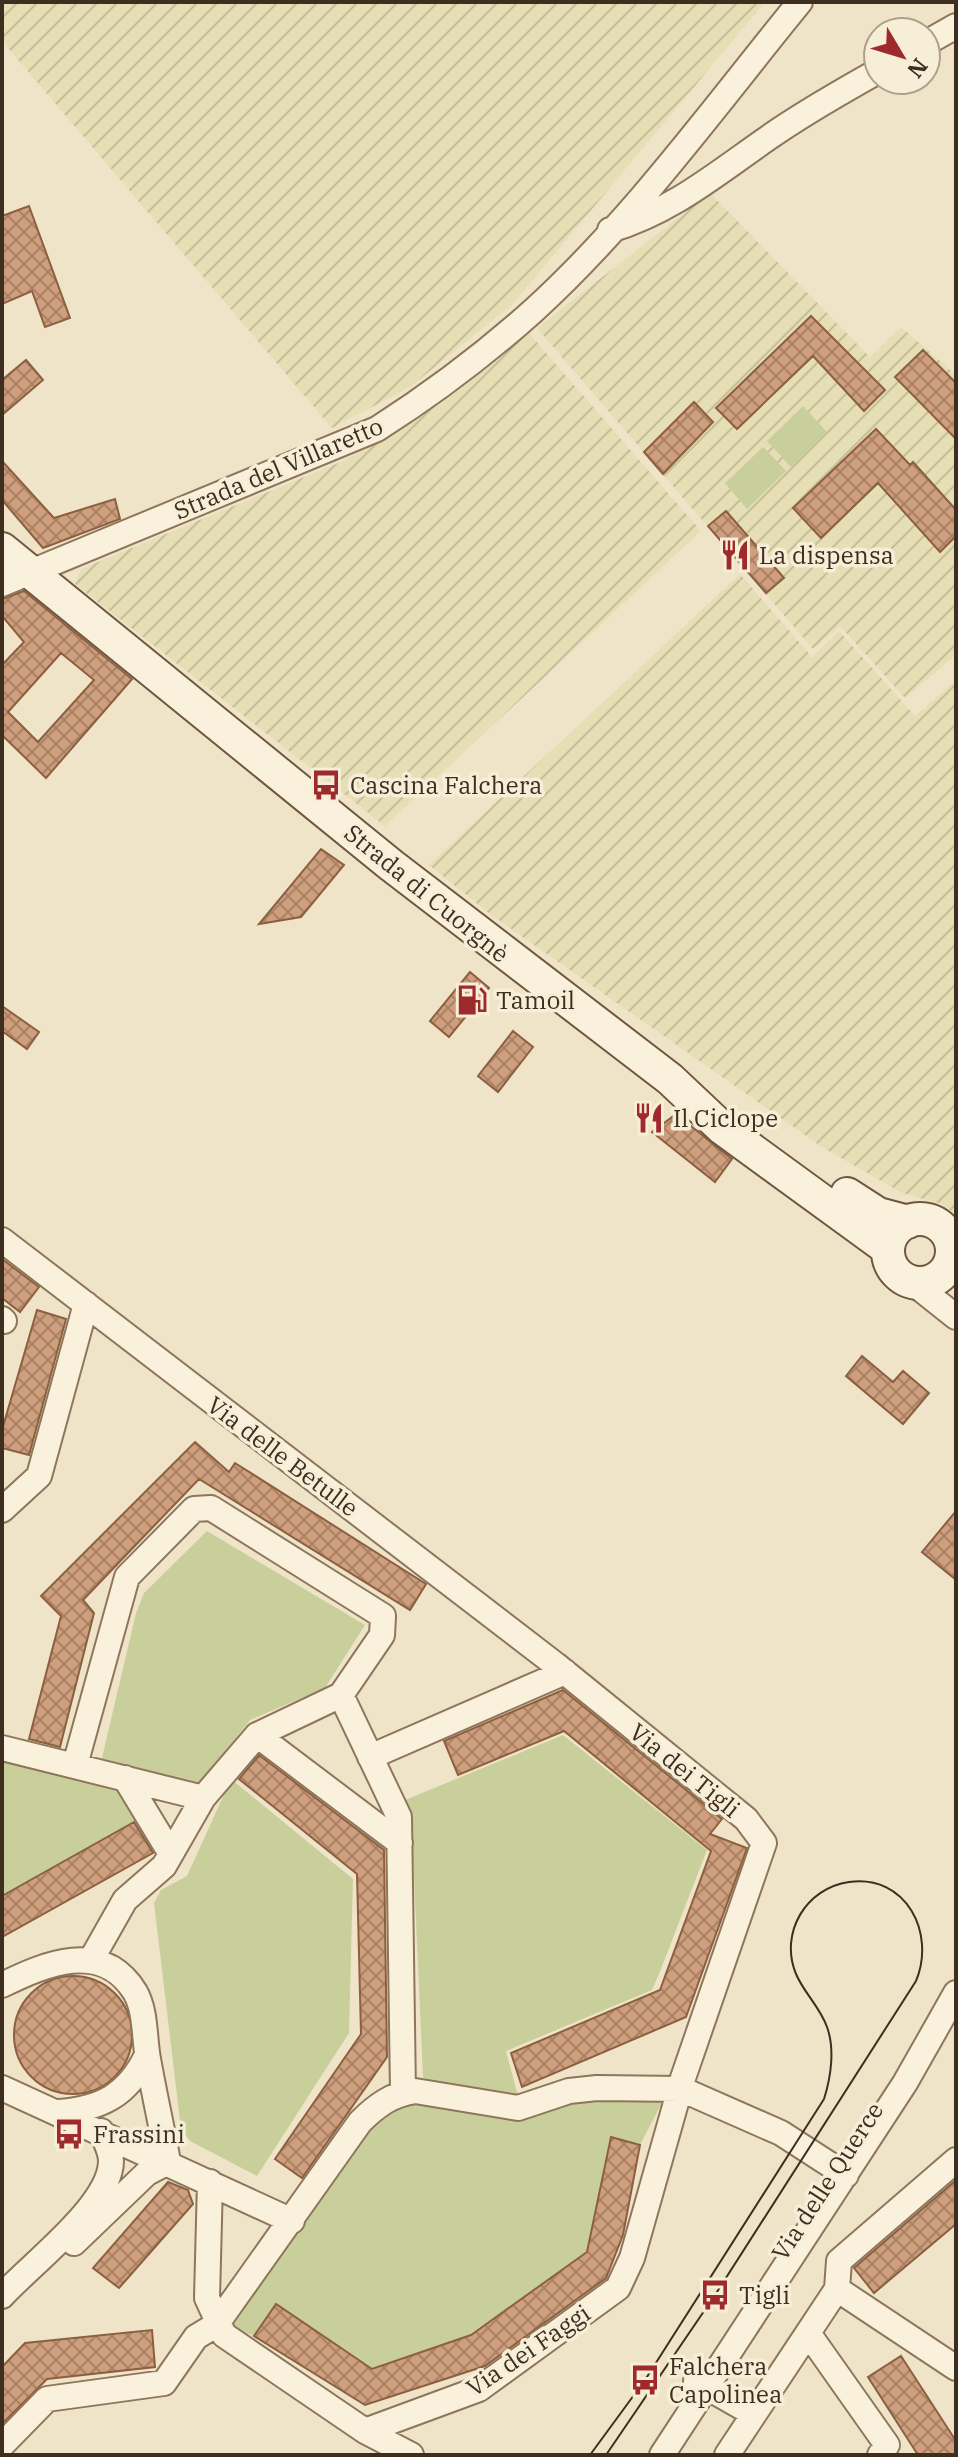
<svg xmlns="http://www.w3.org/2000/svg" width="958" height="2457" font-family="'IBM Plex Serif',serif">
<defs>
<pattern id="farmland-furrows" width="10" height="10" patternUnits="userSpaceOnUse" patternTransform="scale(2)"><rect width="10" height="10" fill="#e6deb5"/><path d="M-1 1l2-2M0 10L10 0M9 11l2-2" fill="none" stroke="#c6bf9b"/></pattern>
<pattern id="building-cross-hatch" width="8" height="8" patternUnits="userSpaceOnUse" patternTransform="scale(2)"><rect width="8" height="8" fill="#cf9f7d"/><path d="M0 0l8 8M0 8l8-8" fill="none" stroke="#a98266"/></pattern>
</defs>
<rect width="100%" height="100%" fill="#f0e4c8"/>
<path fill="url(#farmland-furrows)" d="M2 2H765L512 305 410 387 332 428 2 41Z
M710 193 870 357 901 327 956 375V655L905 698 840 626 813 649 537 328Z
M527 331 701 531 385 826 75 584 81 569 343 461 418 419Z
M740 574 812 657 839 631 915 716 956 680V1215L942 1204 902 1193 822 1147 490 914 429 865Z"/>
<path fill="#c9cf9b" d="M803 406 827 432 791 467 767 441Z
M763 447 786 471 747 509 725 483Z
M207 1531 365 1625 325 1688 250 1720 200 1784 101 1762 136 1613 144 1593Z
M563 1735 707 1850 659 1974 652 1990 506 2051 518 2096 429 2082 423 2077 412 1832 405 1800Z
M2 1756 122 1787 141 1818 2 1896Z
M231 1779 353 1879 349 2033 257 2176 190 2141 181 2129 154 1903 161 1890 187 1876Z
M667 2093 640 2145 612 2138 587 2252 466 2337 372 2369 277 2304 254 2336 224 2324 358 2138 381 2115 403 2102Z"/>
<path fill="url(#building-cross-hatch)" stroke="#8d5f41" stroke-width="2" fill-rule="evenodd" d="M29 206 70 318 45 327 32 291 2 304V216Z
M811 316 885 390 864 411 813 356 737 429 716 408Z
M923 350 956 383V439L895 377Z
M26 360 43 380 2 415V380Z
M694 402 713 422 663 474 644 452Z
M876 429 910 465 913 462 956 510V536L940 552 878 483 821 538 793 508Z
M2 461 54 518 115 499 120 519 43 548 2 500Z
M726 511 784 578 766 593 708 526Z
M24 591 132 679 46 778 2 735V665L24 642 2 616V599ZM61 653 94 680 38 742 8 712Z
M321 849 344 865 301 917 259 924Z
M470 972 489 988 449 1037 430 1021Z
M2 1006 39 1032 27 1049 2 1031Z
M513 1031 533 1047 498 1092 478 1076Z
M676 1114 732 1159 715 1182 652 1132Z
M2 1259 39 1287 20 1312 2 1298Z
M37 1310 66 1319 29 1455 2 1448V1430Z
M862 1356 893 1382 903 1371 929 1393 903 1424 846 1376Z
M195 1442 229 1472 235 1463 426 1584 410 1610 199 1479 83 1600 94 1613 60 1747 29 1739 61 1616 41 1596Z
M956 1511V1580L922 1552Z
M563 1690 722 1819 710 1834 747 1848 686 2017 522 2087 511 2053 660 1990 711 1851 564 1731 458 1775 444 1741Z
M259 1755 384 1850 387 2057 302 2178 275 2159 361 2034 357 1874 239 1779Z
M134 1822 153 1853 2 1937V1896Z
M14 2035a59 59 0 1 1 118 0a59 59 0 1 1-118 0Z
M611 2137 640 2145 623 2235 606 2278 485 2366 365 2405 254 2336 276 2304 372 2369 471 2335 587 2252Z
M956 2180V2224L874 2293 854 2268Z
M168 2182 188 2190 193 2204 119 2288 93 2268Z
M152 2330 155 2367 47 2379 2 2424V2367L25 2343Z
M901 2356 956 2441V2455H918L868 2377Z"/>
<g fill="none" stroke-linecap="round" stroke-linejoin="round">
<g stroke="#8d765c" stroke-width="28">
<path id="minor" d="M926 43 956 26
M610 230C671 212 716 174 768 138 803 113 841 92 878 71
M2 584 377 429C432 394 485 354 533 311 633 220 715 106 800 2
M944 1231 956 1234
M2 1240 556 1665 746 1819 764 1843 683 2078 632 2258 618 2288 479 2389 365 2431
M912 1282 956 1317
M2 1319 4 1321
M2 1510 39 1476 86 1304
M341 1695 399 1817 403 2093
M2 1748 203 1798
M370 1757 565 1672
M75 1765 127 1577 194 1509 211 1508 383 1616 382 1635 341 1695 257 1735
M125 1778 171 1854
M91 1960 125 1900 164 1866 203 1798 257 1735 400 1843
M2 1985C45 1964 102 1939 135 1992 146 2011 144 2037 148 2059 154 2093 162 2128 168 2162
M2 2088 292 2221
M58 2112C101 2109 128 2095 147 2055
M210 2182 207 2298 224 2335 365 2431 411 2455
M74 2243 147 2173 168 2162
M837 2289 839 2261 956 2160
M2 2296C30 2265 111 2205 111 2161 111 2151 105 2140 101 2131
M808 2333 887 2445 880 2455
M696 2381 754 2414
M2 2445 47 2399 164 2383 196 2337 216 2325 360 2122C376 2106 392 2094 415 2091L518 2108 569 2091 597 2088 681 2089 781 2133 846 2175
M662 2455 905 2083 956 1993
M727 2455 837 2289 956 2368"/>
</g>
<g stroke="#6f573f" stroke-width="36">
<path id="secondary" d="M2 549 391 865 670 1079 722 1128 888 1249
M847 1194 878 1214 908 1222
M888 1251a32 32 0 1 1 64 0a32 32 0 1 1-64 0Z"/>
</g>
<use href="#minor" stroke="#faf1dc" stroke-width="24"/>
<use href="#secondary" stroke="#faf1dc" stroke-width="32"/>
<path stroke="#3d2e20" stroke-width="2" d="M590 2455 645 2380 824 2099C831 2077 835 2049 827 2027 820 2007 804 1993 796 1974 779 1933 806 1888 849 1882 906 1874 936 1933 916 1981L715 2295 606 2455"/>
</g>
<defs>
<g id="restaurant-bare" transform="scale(2.4)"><path d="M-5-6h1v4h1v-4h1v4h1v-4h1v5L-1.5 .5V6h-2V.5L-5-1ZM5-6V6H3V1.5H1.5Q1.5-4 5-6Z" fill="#9e2a2b" stroke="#f7eed8" stroke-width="2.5" paint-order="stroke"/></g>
<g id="bus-bare" transform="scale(2.4)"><path d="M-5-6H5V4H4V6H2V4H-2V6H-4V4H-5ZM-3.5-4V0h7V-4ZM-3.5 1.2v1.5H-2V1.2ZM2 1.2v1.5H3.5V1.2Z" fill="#9e2a2b" stroke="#f7eed8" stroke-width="2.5" paint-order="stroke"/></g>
<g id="fuel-bare" transform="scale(2.4)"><path d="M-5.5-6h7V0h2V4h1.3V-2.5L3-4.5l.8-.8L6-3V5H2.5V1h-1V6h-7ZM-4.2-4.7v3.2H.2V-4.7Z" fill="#9e2a2b" stroke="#f7eed8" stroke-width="2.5" paint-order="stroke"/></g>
</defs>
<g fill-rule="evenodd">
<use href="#restaurant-bare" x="735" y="555"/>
<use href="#bus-bare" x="326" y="785"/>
<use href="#fuel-bare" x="472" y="1000"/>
<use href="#restaurant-bare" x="649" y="1118"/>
<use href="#bus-bare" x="69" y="2134"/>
<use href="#bus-bare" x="715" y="2295"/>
<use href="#bus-bare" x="645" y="2380"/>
</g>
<g text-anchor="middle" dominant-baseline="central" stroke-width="7" stroke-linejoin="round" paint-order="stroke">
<g font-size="24" fill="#3d2e20" stroke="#f7eed8">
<text transform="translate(278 468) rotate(-23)">Strada del Villaretto</text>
<text transform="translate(427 893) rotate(39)">Strada di Cuorgnè</text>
<text transform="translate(283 1456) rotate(37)">Via delle Betulle</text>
<text transform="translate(685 1770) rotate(39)">Via dei Tigli</text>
<text transform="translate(827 2181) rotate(-57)">Via delle Querce</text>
<text transform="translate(528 2350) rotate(-34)">Via dei Faggi</text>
</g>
<g font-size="24" fill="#3d2e20" stroke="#f7eed8" text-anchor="start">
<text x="759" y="555">La dispensa</text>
<text x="350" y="785">Cascina Falchera</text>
<text x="496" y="1000">Tamoil</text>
<text x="673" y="1118">Il Ciclope</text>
<text x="93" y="2134">Frassini</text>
<text x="739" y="2295">Tigli</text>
<text x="669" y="2366">Falchera<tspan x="669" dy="28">Capolinea</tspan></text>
</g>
</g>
<rect width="958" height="2457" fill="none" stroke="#3d2e20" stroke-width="8"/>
<g transform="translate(902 56) rotate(128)"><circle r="38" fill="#f7eed8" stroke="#ada18e" stroke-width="2"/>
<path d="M0-6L14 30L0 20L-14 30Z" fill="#9e2a2b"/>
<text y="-12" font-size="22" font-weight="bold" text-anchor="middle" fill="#3d2e20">N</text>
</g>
</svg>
